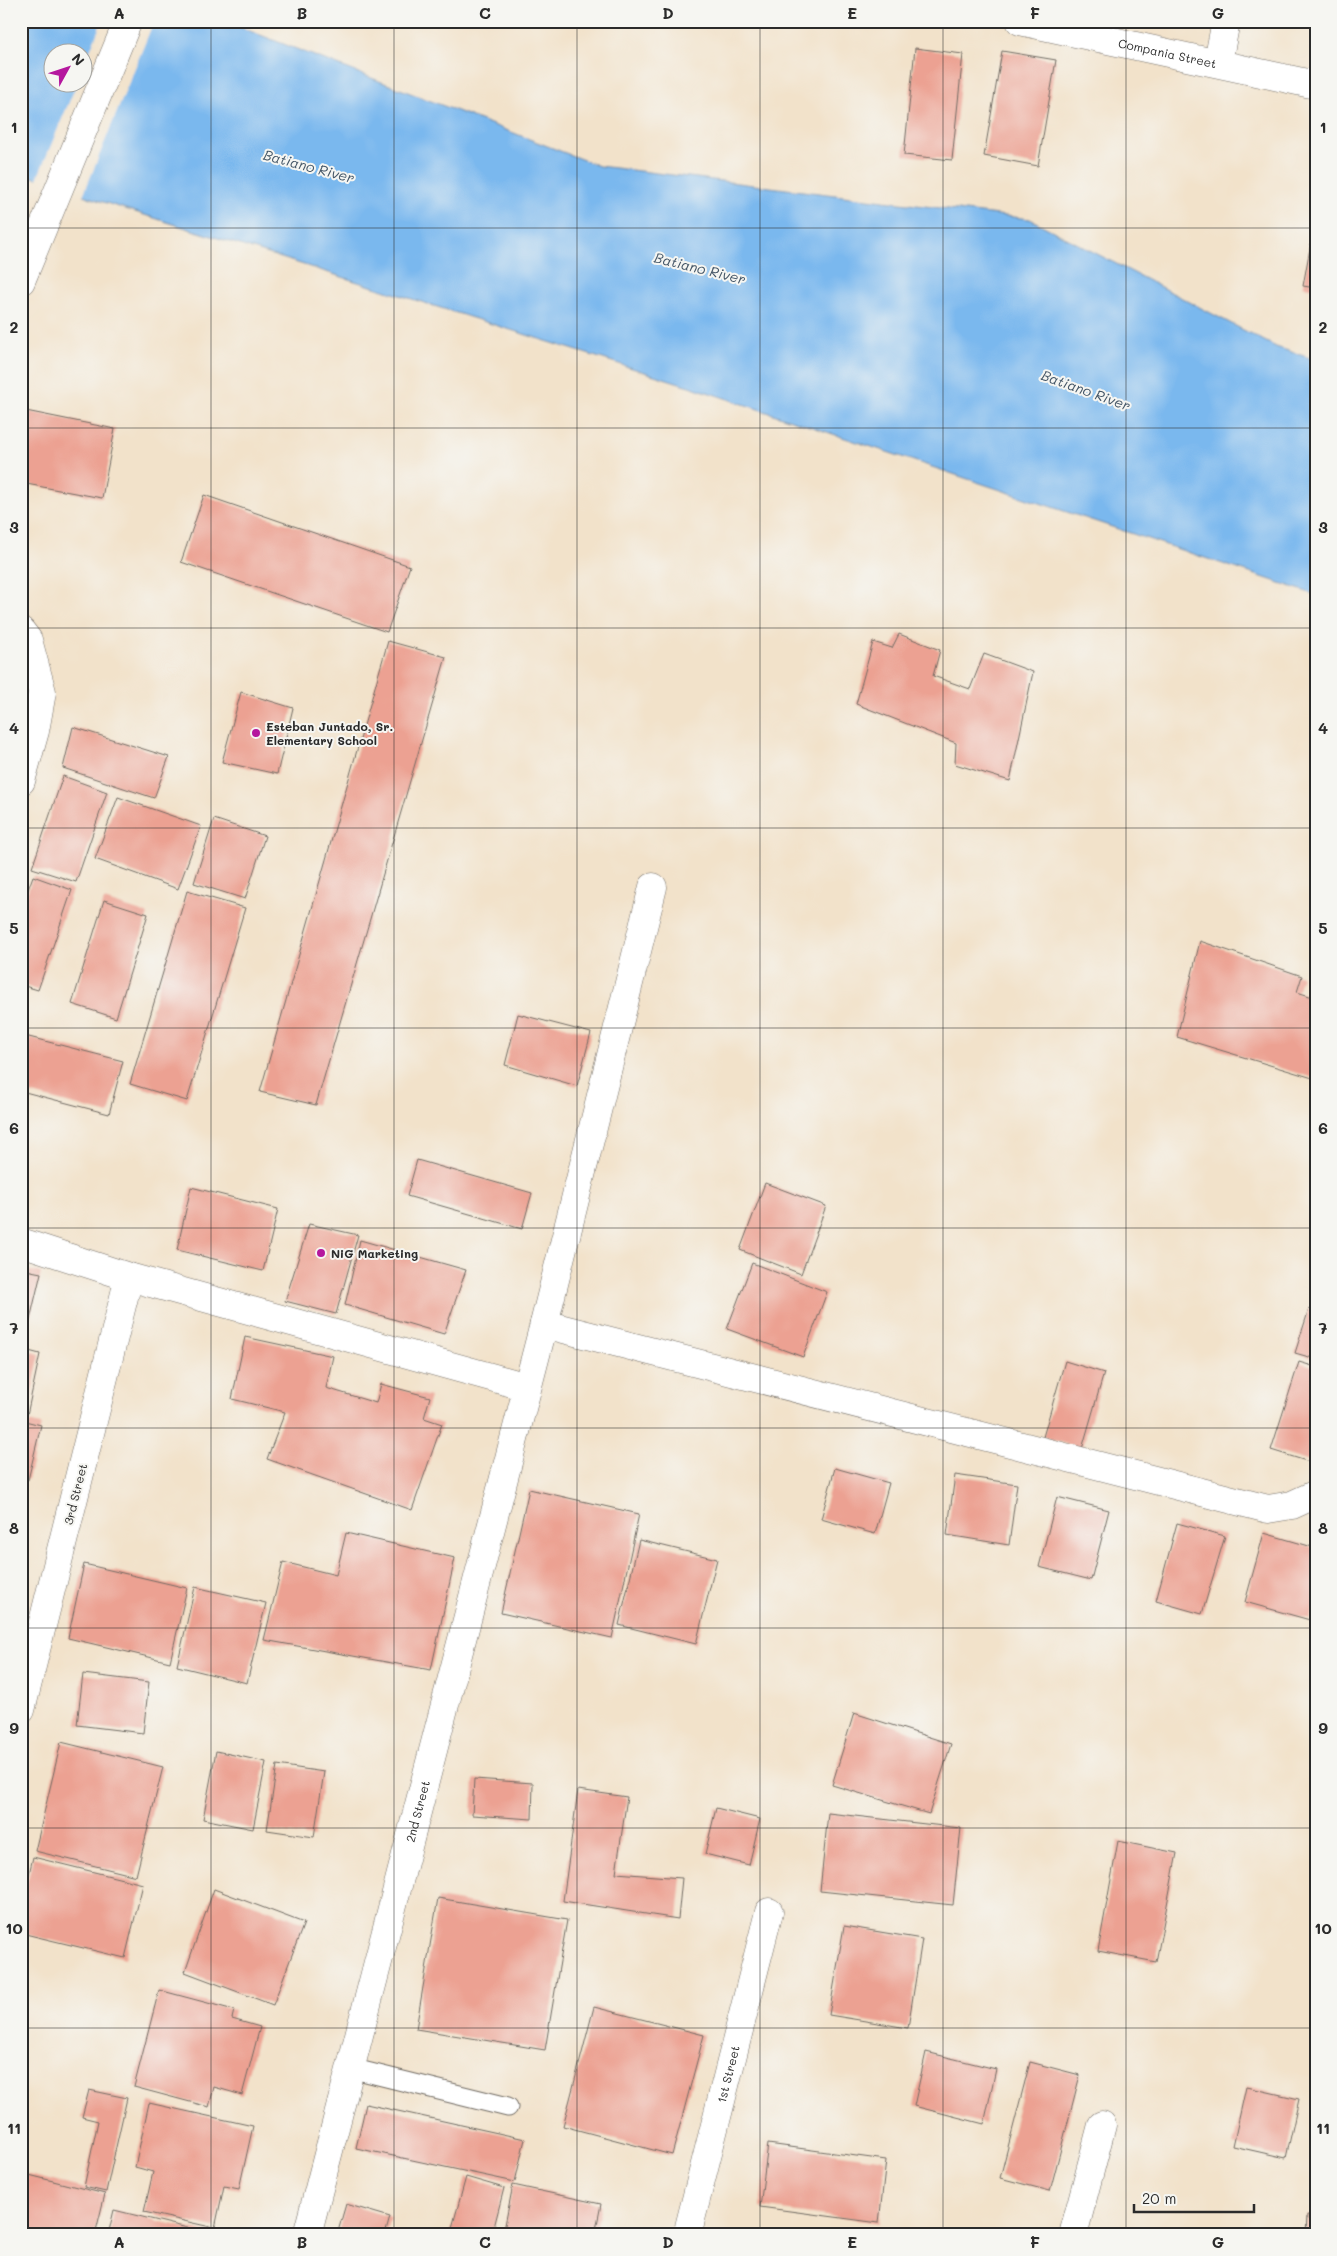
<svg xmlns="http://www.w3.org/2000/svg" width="1337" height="2256" font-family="Mali,sans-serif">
<rect width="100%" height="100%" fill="#f6f6f2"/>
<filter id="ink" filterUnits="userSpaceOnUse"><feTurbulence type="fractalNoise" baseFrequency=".02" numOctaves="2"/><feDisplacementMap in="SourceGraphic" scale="10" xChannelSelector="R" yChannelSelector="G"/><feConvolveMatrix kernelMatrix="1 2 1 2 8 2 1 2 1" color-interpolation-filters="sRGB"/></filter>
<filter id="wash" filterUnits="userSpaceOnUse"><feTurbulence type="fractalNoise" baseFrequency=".0096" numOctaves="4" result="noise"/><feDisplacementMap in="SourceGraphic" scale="20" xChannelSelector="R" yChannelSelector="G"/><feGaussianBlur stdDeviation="1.12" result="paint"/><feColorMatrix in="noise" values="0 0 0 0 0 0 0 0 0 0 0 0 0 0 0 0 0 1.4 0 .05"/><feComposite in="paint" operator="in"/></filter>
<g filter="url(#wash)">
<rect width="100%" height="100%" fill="#f2e2ca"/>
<path fill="#7ab8ee" stroke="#52728c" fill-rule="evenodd" d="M21 21H224L599 166 1030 219 1276 347 1316 360V595L686 385 100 201 21 173ZM52 52H82V82H52Z"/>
<path fill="#f2e2ca" d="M102 21H154L82 198 36 181 77 83 82 82 83 68Z"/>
<g id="blocks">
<path fill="#eca192" d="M915 48 963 54 952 160 904 155Z
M1002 51 1056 60 1038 166 984 156Z
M1313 232H1316V288L1303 286Z
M21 410 115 429 102 498 21 483Z
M204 495 410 566 387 632 181 562Z
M899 634 940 650 933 676 970 689 984 654 1033 672 1010 781 955 764 956 743 856 704 873 642 892 648Z
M388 641 446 657 316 1105 260 1092Z
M241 692 293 708 277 774 222 762Z
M73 727 169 757 154 798 63 768Z
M63 776 107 792 76 882 32 868Z
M118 797 201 826 178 889 95 859Z
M214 819 265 836 245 899 194 883Z
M33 876 72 890 38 990 21 985V909Z
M187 891 245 908 187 1101 130 1084Z
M104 900 148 914 116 1018 72 1004Z
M1200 941 1302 976 1297 992 1316 998V1079L1177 1037Z
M518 1014 591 1033 577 1086 505 1065Z
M25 1036 123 1061 109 1114 21 1091V1052Z
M417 1160 532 1193 522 1229 407 1196Z
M765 1183 826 1206 801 1274 740 1250Z
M191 1187 278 1209 263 1271 177 1250Z
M309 1224 358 1235 336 1314 285 1301Z
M360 1240 466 1270 444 1334 345 1305Z
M752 1263 827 1292 803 1357 727 1329Z
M21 1269 41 1273 24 1345 21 1344Z
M1309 1309 1316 1311V1359L1295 1353Z
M245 1337 333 1356 326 1388 376 1403 381 1384 430 1397 424 1418 442 1424 412 1510 267 1459 285 1412 232 1399Z
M21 1349 40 1354 27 1415 21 1414Z
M1065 1361 1104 1373 1082 1449 1043 1437Z
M1299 1362 1316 1367V1464L1271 1450Z
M21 1420 41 1425 28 1480 21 1478Z
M835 1468 889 1483 875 1534 821 1519Z
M955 1475 1017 1484 1009 1545 947 1535Z
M529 1489 639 1514 612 1638 501 1613Z
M1057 1497 1109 1510 1091 1580 1039 1567Z
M1177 1523 1225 1536 1202 1614 1156 1601Z
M346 1533 455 1558 431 1670 264 1640 283 1562 336 1575Z
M1264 1533 1316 1548V1598L1310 1620 1245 1602Z
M639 1540 717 1559 696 1644 619 1625Z
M84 1564 187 1588 170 1662 68 1638Z
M195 1587 266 1603 247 1683 177 1666Z
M83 1674 149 1682 143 1733 77 1725Z
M854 1713 951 1744 929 1814 832 1785Z
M61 1742 163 1767 136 1876 35 1851Z
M216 1751 266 1762 253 1829 203 1819Z
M277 1765 324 1772 314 1837 267 1830Z
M474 1779 533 1783 532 1819 472 1815Z
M578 1790 627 1797 616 1873 682 1878 678 1919 563 1901Z
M716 1808 760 1819 749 1865 705 1854Z
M828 1813 961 1828 953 1905 820 1891Z
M1118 1841 1177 1853 1156 1962 1098 1951Z
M33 1857 143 1884 125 1958 21 1933V1886L26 1887Z
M214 1889 304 1923 273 2005 185 1972Z
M438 1898 567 1920 545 2050 416 2029Z
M844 1926 922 1939 908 2028 829 2015Z
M159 1990 234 2010 232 2019 260 2027 242 2095 214 2087 209 2107 134 2087Z
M594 2007 704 2035 672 2155 563 2126Z
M926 2052 996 2069 984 2124 914 2106Z
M1030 2062 1080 2075 1050 2191 1000 2178Z
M1246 2087 1299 2099 1286 2158 1233 2146Z
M89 2090 127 2098 106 2192 84 2187 98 2121 82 2117Z
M149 2103 253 2126 239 2189 224 2186 215 2228 144 2212 153 2172 135 2167Z
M366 2104 525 2139 515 2182 356 2148Z
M768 2144 886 2160 879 2223 760 2207Z
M21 2173 105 2194 95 2235H21Z
M466 2177 504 2188 492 2235H450Z
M513 2185 601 2204 595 2235H503Z
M346 2204 390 2217 385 2235H337Z
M114 2210 212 2234V2235H108Z
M1307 2215 1316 2216V2235H1306Z"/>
</g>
</g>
<g filter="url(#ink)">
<use href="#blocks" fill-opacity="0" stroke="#716b63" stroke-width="1"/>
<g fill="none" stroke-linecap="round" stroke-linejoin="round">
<g stroke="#716b63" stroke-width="21">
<path id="lane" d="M350 2068 508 2107"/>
</g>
<g stroke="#716b63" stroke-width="29">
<g id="street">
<path d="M1218 62 1226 21"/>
<path d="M129 1277 527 1387"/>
<path d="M544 1324 1268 1509 1292 1505 1316 1494"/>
<path id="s1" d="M307 2235 544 1324 653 887"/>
<path id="s2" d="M687 2235 769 1912"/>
<path d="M1073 2235 1102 2125"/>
</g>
</g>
<g stroke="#716b63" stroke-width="29">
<g id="secondary">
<path id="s3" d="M1020 21 1316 85"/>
<path d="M21 281 128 21"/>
<path d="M21 631 28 640 42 692 35 731 21 781"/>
<path d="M21 1242 129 1277 21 1710"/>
</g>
</g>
<use href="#lane" stroke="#fff" stroke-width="19"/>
<use href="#street" stroke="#fff" stroke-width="28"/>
<use href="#secondary" stroke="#fff" stroke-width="28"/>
</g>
</g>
<path fill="none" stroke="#2b2b2b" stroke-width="1" stroke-opacity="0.55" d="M211 21V2235M394 21V2235M577 21V2235M760 21V2235M943 21V2235M1126 21V2235M21 228H1316M21 428H1316M21 628H1316M21 828H1316M21 1028H1316M21 1228H1316M21 1428H1316M21 1628H1316M21 1828H1316M21 2028H1316"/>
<g fill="#b5179e" stroke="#f6f6f2" stroke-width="2">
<circle cx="256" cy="733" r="5"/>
<circle cx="321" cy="1253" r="5"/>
</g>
<g text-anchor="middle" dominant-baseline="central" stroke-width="4" stroke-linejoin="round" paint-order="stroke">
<g font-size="12" fill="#2b2b2b" stroke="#f6f6f2">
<text stroke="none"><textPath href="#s3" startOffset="151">Compania Street</textPath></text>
<text transform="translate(75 1494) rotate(-76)">3rd Street</text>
<text stroke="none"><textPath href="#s1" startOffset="438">2nd Street</textPath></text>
<text stroke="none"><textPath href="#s2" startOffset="166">1st Street</textPath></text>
</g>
<g font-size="12" font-weight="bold" fill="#2b2b2b" stroke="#f6f6f2" text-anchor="start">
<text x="266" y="726">Esteban Juntado, Sr.<tspan x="266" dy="14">Elementary School</tspan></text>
<text x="331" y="1253">NiG Marketing</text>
</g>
<g font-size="14" font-style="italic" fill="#435566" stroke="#f6f6f2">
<text transform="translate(309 166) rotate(15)">Batiano River</text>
<text transform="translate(700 268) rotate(14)">Batiano River</text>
<text transform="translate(1086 390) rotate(20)">Batiano River</text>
</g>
</g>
<rect width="1337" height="2256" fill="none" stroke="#f6f6f2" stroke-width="55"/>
<g transform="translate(68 68) rotate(50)"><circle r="24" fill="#f6f6f2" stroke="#a5a5a2"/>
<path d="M0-4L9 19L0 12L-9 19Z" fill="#b5179e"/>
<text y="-8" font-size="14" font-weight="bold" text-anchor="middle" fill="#2b2b2b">N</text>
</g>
<path d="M1134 2204v8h120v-8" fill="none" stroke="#2b2b2b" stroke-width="2.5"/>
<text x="1142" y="2204" font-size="15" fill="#2b2b2b" stroke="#f6f6f2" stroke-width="4" paint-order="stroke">20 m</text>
<rect x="28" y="28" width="1282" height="2200" fill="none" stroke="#2b2b2b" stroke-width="2"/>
<g font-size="16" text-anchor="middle" font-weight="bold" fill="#2b2b2b">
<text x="119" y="19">A</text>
<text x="302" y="19">B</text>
<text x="485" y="19">C</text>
<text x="668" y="19">D</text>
<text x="852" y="19">E</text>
<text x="1035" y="19">F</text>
<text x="1218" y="19">G</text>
<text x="14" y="133">1</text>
<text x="1323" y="133">1</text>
<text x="14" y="333">2</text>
<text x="1323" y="333">2</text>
<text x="14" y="533">3</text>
<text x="1323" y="533">3</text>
<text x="14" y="734">4</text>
<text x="1323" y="734">4</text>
<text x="14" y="934">5</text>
<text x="1323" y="934">5</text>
<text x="14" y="1134">6</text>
<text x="1323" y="1134">6</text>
<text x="14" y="1334">7</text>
<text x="1323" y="1334">7</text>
<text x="14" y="1534">8</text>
<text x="1323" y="1534">8</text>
<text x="14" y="1734">9</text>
<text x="1323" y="1734">9</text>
<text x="14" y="1934">10</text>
<text x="1323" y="1934">10</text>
<text x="14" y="2134">11</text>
<text x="1323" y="2134">11</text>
<text x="119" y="2248">A</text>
<text x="302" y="2248">B</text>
<text x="485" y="2248">C</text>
<text x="668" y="2248">D</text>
<text x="852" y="2248">E</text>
<text x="1035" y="2248">F</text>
<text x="1218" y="2248">G</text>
</g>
</svg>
